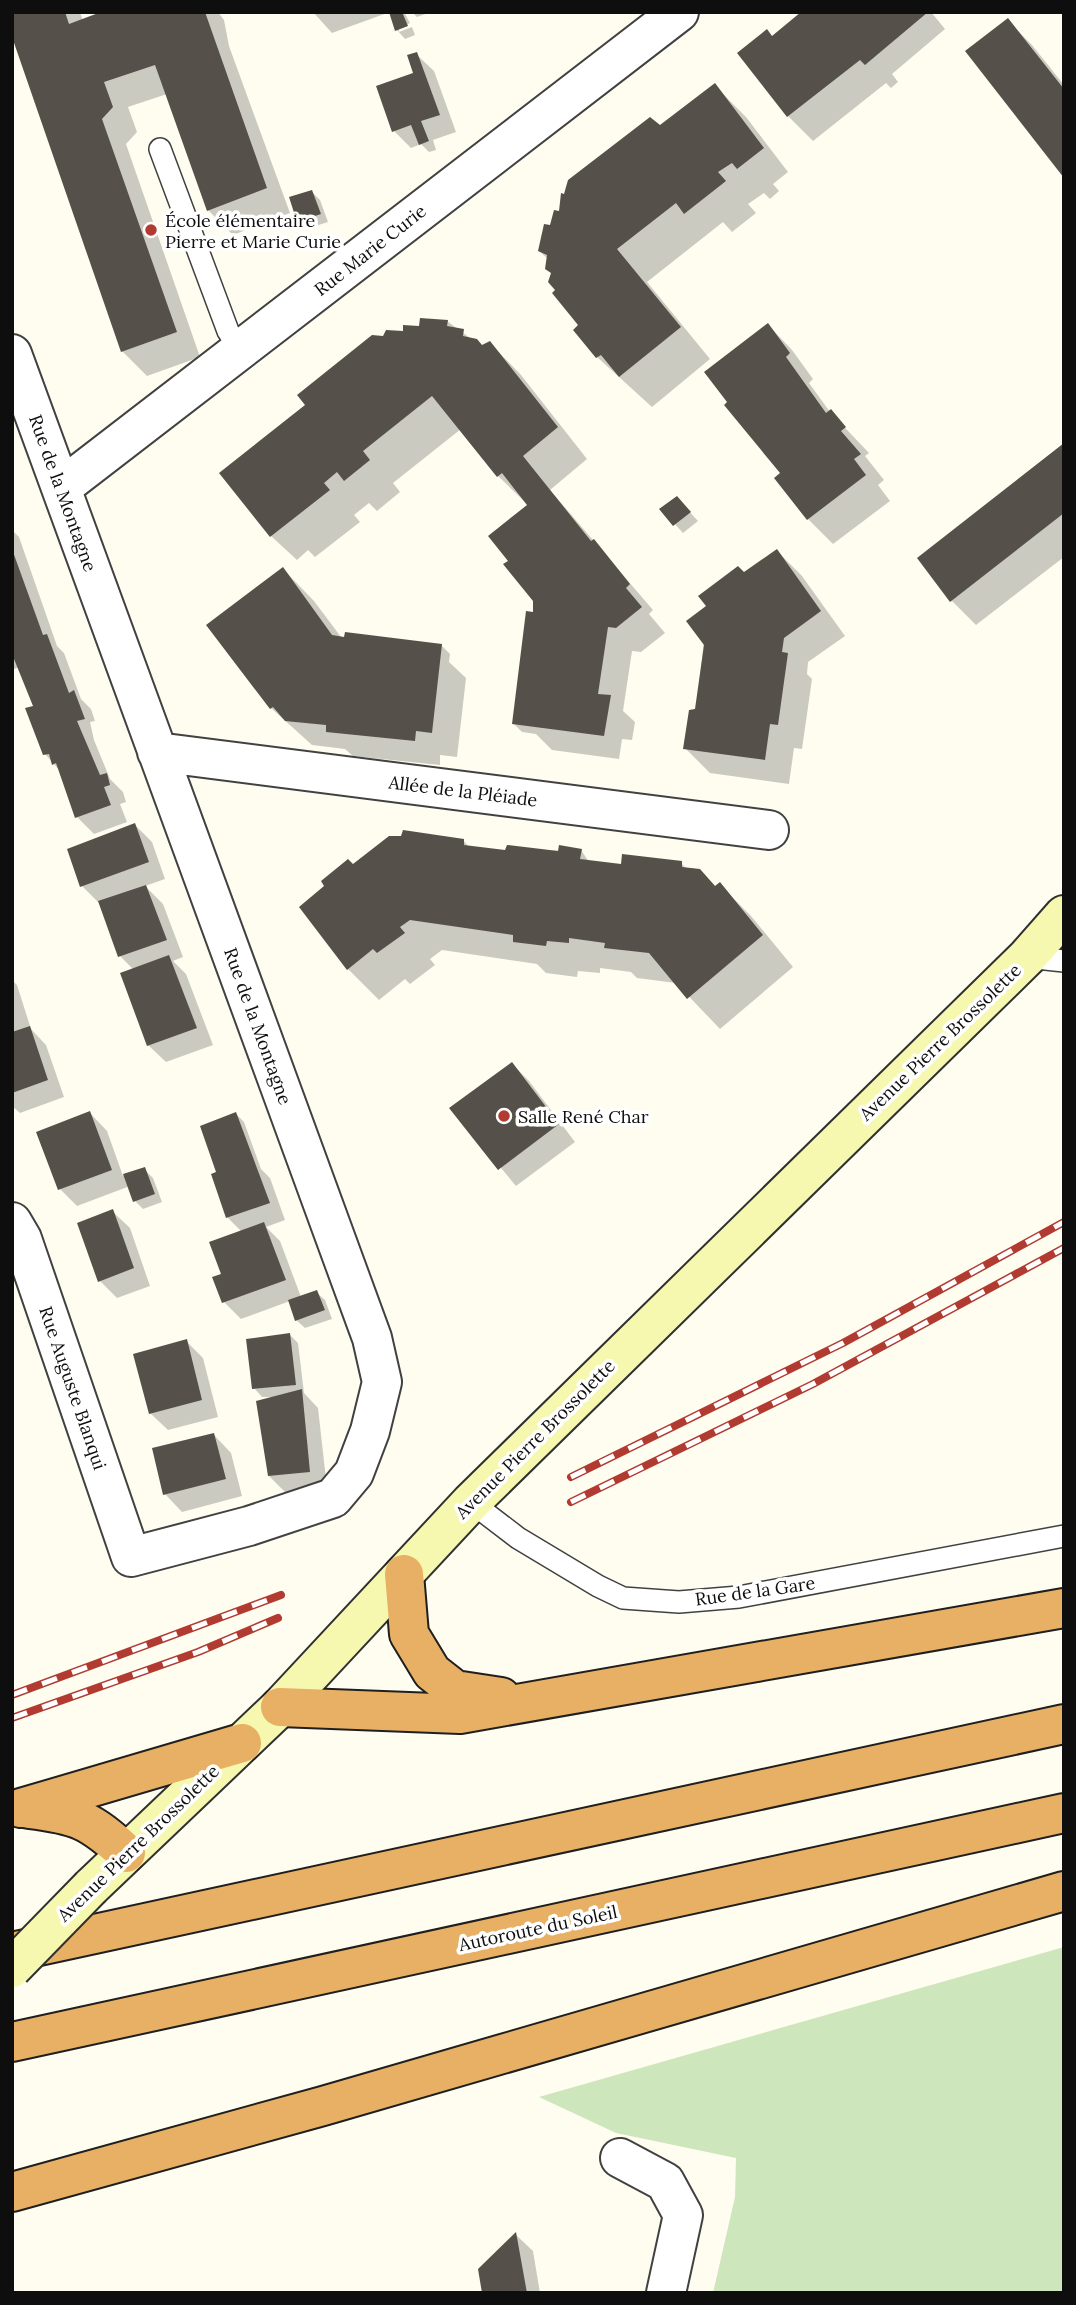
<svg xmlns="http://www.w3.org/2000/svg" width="1076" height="2305" font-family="Lora,serif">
<rect width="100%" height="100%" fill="#fefdf0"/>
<path fill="#cde6bc" d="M1064 1947V2293H713L735 2197 736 2158 616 2133 539 2097Z"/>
<path fill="#0003" d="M12 12H80L83 21 106 12H218L224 20 229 46 290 213 233 235 208 210 167 94 128 107 137 132 126 144 200 357 147 376 122 351Z
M313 12H390L332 33Z
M391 12H404L410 23 399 28V32L412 27 415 35 405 39 397 30Z
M412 12H431L417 17Z
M804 12H931L945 29 892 74 898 82 891 88 886 83 813 141 788 116 739 53 773 37Z
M1007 20 1032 45 1064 85V175Z
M416 54 434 71 456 132 433 140 436 150 429 152 421 144 411 148 394 131 415 74Z
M715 86 746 117 788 172 773 184 779 191 770 199 764 193 748 204 756 213 732 232 723 222 647 282 710 359 652 407 597 357 557 290 548 259 539 251 560 213 660 127Z
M312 192 320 200 328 222 306 229 298 221Z
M447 321 482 347 490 343 521 375 587 459 550 490 653 610 649 614 665 633 641 652 632 651 623 711 635 722 632 740 622 739 619 759 552 750 536 734 522 732 513 723 535 600 510 561 528 505 498 476 461 429 393 483 400 492 377 511 369 503 354 515 360 522 315 557 308 550 297 560 271 536 307 406 384 337Z
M768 325 792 350 813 379 809 383 830 412 869 453 865 456 884 480 878 485 890 501 833 544 808 519 782 473Z
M1064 445V557L976 625 951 600Z
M685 507 698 521 683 533 662 510Z
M12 530 19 537 57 646 64 653 81 699 91 709 95 721 90 722 94 740 110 779 123 792 126 802 120 804 127 822 94 834 77 817 61 772 45 754 35 707 19 667 12 670Z
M777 551 802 576 845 636 808 662 807 674 812 679 802 749 794 748 789 784 710 773 685 748 696 710 708 607 744 574Z
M283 569 314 601 341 637 441 645 450 654 449 662 466 678 457 757 440 755V765L353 756 345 749 312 745 271 708 208 625Z
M135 825 152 842 165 879 145 886 163 904 183 957 173 961 186 974 213 1045 166 1062 148 1045 134 970 120 956 99 903 82 886Z
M463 840 470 848 507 852 581 850 589 862 622 866 681 863 687 869 700 870 716 887 720 885 751 916 793 967 720 1029 676 983 637 978 631 972 600 968V973L578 971 577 977 546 973 537 964 442 950 430 959 435 965 410 984 405 979 379 1000 348 969 353 866Z
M12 980 17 985 31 1029 46 1045 64 1097 20 1113 12 1106Z
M512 1064 529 1081 575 1142 516 1186 451 1108Z
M90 1113 107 1131 123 1176 144 1169 153 1178 162 1202 143 1209 135 1201 130 1186 77 1206 60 1189Z
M236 1114 244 1122 261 1169 270 1178 285 1220 266 1227 280 1241 301 1297 316 1292 325 1300 332 1319 305 1328 296 1320 290 1301 241 1319 224 1302 223 1275 242 1232 228 1218 213 1175 219 1173Z
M112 1211 130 1228 150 1286 117 1298 100 1281Z
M290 1335 298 1343 304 1393 318 1408 327 1488 286 1493 269 1476 277 1397H262L254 1388Z
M186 1341 203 1358 218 1417 168 1430 150 1413Z
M214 1435 231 1453 242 1496 182 1512 165 1494Z
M516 2235 533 2251 540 2293H484Z"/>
<path fill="#56504b" d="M12 12H65L69 24 101 12H205L267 188 207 211 155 65 104 82 113 107 102 119 177 332 121 352 12 37Z
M389 12H402L408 26 395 31Z
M801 12H928L865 65 860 60 787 117 737 53 767 29 772 36Z
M1008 18 1064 89V178L965 51Z
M417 52 440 115 421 121 429 141 419 145 411 125 392 132 376 86 413 73 407 55Z
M715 83 764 148 737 169 732 163 718 172 726 181 684 214 676 203 617 249 681 327 619 377 601 355 596 358 573 330 578 325 552 293 555 290 548 282 551 273 545 269 547 255 538 251 544 224 550 225 554 210 559 211 561 193 564 194 568 180 650 117 660 125Z
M312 190 321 214 297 222 289 197Z
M420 318 448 320 447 326 464 329 463 336 477 339 482 345 490 341 558 427 523 456 591 541 594 539 630 584 626 588 642 607 616 628 608 627 598 694 611 695 604 736 512 724 526 611 533 612V601L503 564 508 561 488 536 527 505 502 473 497 477 432 396 363 451 370 460 344 481 337 472 324 483 330 490 270 537 219 473 305 405 297 395 372 335 383 336 386 330 403 331V325L419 326Z
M768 323 790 353 786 357 826 413 831 409 846 427 841 431 861 454 854 459 866 475 807 520 774 478 780 473 724 405 727 402 704 372Z
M1064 443V513L950 602 917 558Z
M677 496 691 512 673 526 659 509Z
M12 549 43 635 47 634 69 693 74 690 85 719 77 721 100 775 107 773 110 785 104 787 111 805 75 818 56 763 52 765 49 754 43 755 25 708 33 706 12 654Z
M777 549 821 611 784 638 782 652 788 653 778 725 770 724 765 760 683 749 689 710 695 709 704 645 686 621 706 606 698 596 738 566 744 572Z
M283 567 332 635 344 637 345 632 442 644 432 733 416 731 415 741 326 732V725L285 721 273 707 270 709 206 625Z
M135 823 149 862 80 887 67 849Z
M403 830 464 839V845L505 850 507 845 558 851 559 845 582 849 580 859 621 864 622 854 682 861V867L700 869 715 886 720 882 763 935 687 999 649 953 604 948 605 943 569 938V943L547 941 546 946 513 942V935L410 920 400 927 405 933 377 953 373 949 347 970 299 907 324 886 321 881 348 859 353 864 389 836H401Z
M146 885 167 940 118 957 98 901Z
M169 955 197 1028 147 1046 120 973Z
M30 1026 48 1080 12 1093V1032Z
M512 1062 559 1124 498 1170 449 1108Z
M90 1111 112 1170 58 1190 36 1132Z
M236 1112 270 1203 226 1218 211 1174 216 1172 200 1126Z
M145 1167 155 1194 133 1202 123 1174Z
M113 1209 134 1268 98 1282 77 1223Z
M264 1222 286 1280 222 1303 212 1277 221 1274 209 1242Z
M317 1290 325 1310 295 1321 288 1300Z
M290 1333 296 1385 252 1389 246 1339Z
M187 1339 202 1400 149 1414 133 1354Z
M302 1389 310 1472 268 1476 256 1401Z
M214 1433 226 1479 163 1495 152 1448Z
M516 2232 527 2293H482L478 2269Z"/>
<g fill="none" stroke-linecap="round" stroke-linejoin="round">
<g stroke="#414141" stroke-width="24">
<path id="service" d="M160 149 228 331 240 350
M1027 957 1064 961
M471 1502 518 1538 598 1586 623 1598 679 1602 739 1597 1064 1536"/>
</g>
<g stroke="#414141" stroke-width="42">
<path id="minor" d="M12 354 372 1338 382 1382 370 1431 354 1473 333 1498 249 1526 131 1557 22 1239 12 1222
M61 488 679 12
M157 752 769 830
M620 2158 665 2182 683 2215 666 2293"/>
</g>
<g stroke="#303030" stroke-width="42">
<path id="secondary" d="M91 1887 280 1707 471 1502 1027 957 1064 915"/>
</g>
<g stroke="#1f1f1f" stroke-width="42">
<path id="motorway" d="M404 1574 409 1634 432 1672 455 1690 501 1697
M280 1707 460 1714 1064 1608
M21 1808 242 1743
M29 1809C78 1815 90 1820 126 1853
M16 1951 1064 1724
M12 2042 1064 1813
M12 2192 323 2106 1064 1891"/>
</g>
<use href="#service" stroke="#fff" stroke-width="21"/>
<use href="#minor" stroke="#fff" stroke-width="38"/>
<use href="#secondary" stroke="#f7f8b0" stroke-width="38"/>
<use href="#motorway" stroke="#e8b064" stroke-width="38"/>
<g stroke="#b23b31" stroke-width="8">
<path id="rail" d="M571 1477 843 1343 1064 1222
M571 1502 813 1384 1064 1248
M12 1695 281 1595
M12 1718 198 1652 278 1618"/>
</g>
<use href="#rail" stroke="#fff" stroke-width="5" stroke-dasharray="16" stroke-linecap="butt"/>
<g stroke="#303030" stroke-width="42" stroke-linecap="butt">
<path id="secondary-bridge" d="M12 1968 91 1887"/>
</g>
<use href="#secondary-bridge" stroke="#f7f8b0" stroke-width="38"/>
</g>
<g fill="#b23b31" stroke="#fff" stroke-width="2.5">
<circle cx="151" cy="230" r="7"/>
<circle cx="504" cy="1116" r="7"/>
</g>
<g text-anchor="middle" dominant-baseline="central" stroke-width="7" stroke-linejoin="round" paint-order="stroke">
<g font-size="18" fill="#0e0e0e" stroke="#fff" text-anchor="start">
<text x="165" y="220">École élémentaire<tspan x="165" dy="21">Pierre et Marie Curie</tspan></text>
<text x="518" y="1116">Salle René Char</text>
</g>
<g font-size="18" fill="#0e0e0e" stroke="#fff">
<text transform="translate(370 250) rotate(-38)">Rue Marie Curie</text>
<text transform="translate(63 493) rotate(70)">Rue de la Montagne</text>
<text transform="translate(463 791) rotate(7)">Allée de la Pléiade</text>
<text transform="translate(258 1026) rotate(70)">Rue de la Montagne</text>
<text transform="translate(940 1042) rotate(-44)">Avenue Pierre Brossolette</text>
<text transform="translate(73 1388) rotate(71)">Rue Auguste Blanqui</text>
<text transform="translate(535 1439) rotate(-45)">Avenue Pierre Brossolette</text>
<text transform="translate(755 1591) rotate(-8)">Rue de la Gare</text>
<text transform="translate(138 1843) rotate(-44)">Avenue Pierre Brossolette</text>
<text transform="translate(538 1928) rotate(-12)">Autoroute du Soleil</text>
</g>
</g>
<rect width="1076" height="2305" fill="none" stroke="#0e0e0e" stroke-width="28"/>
</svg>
